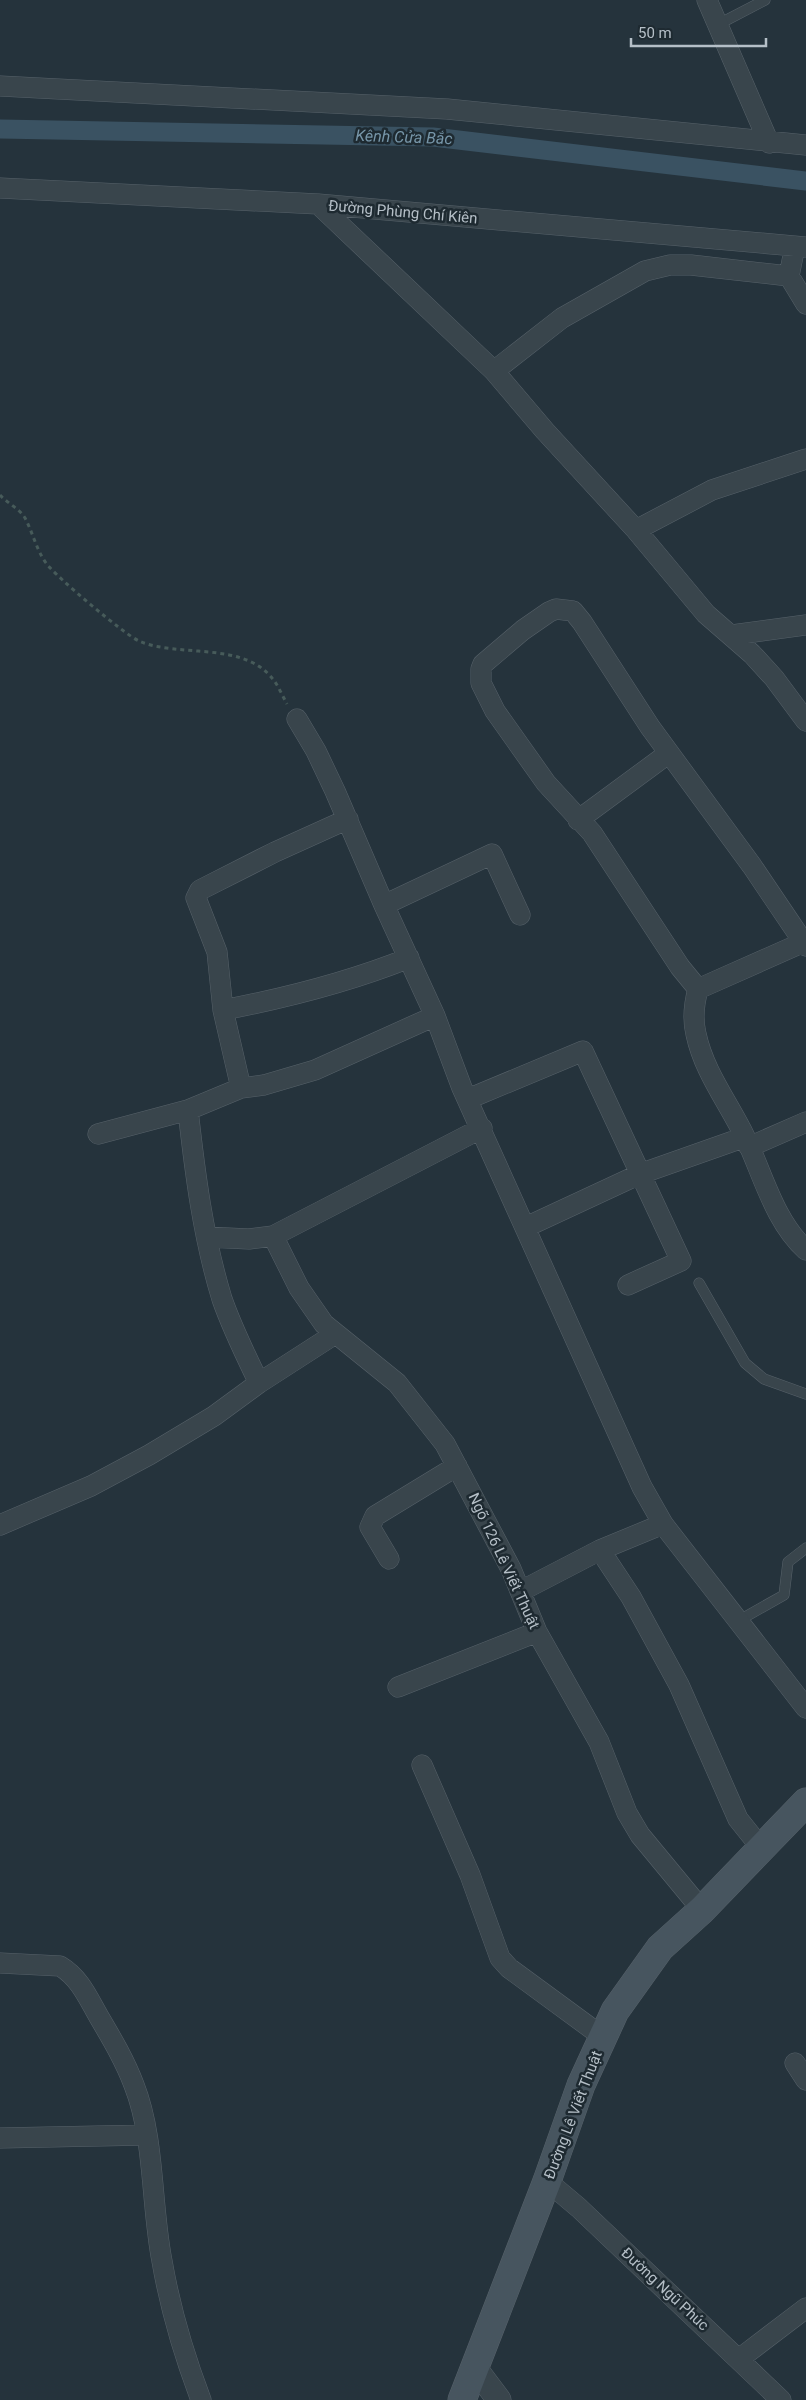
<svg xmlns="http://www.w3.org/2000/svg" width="806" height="2400" font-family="Roboto,sans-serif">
<rect width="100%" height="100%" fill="#25333c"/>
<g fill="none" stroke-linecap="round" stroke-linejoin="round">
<path stroke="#3a5262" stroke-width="19" d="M0 129 433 137 806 181"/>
<g stroke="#57626a" stroke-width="11">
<path id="service" d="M719 24 765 0
M699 1283 745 1363 764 1379 806 1394
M738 1621 784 1595 788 1562 806 1548"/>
</g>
<g stroke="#57626a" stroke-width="21">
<path id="minor" d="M707 0 769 143
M0 86 447 109 806 145
M0 188 318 204 806 247
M318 204 494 371 545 431 636 530 706 614 752 654 774 678 806 721
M795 246 789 276 806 304
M494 371 562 318 645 271 670 265H691L789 276
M636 530 712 490 806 459
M732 635 806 625
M297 719 316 751 335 791 384 905 435 1016 462 1088 642 1487 663 1524 806 1708
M578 820 669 753
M384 905 492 854 520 915
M698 989 680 967 592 833 546 783 495 711 481 683V669L483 664 523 630 549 612 556 609 573 611 582 622 650 727 752 866 806 946
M698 989C694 1004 692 1018 696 1034 704 1072 728 1102 745 1137 763 1174 774 1221 806 1250
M698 989 804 942
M223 1010C286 998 349 982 409 958
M241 1088 223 1010 217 952 196 898 200 890 275 852 348 819
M468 1099 583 1051 681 1261 628 1285
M188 1110C195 1173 203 1237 222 1299 232 1328 246 1356 259 1383
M98 1134 188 1110 241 1088 264 1085 315 1070 435 1016
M749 1147 806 1122
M526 1227 640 1174 745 1137
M273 1236 299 1288 324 1324 397 1383 445 1444 511 1569 537 1632 599 1742 627 1813 640 1835 702 1910
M207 1237 249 1239 273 1236 482 1128
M0 1525 91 1486 149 1455 214 1416 259 1383 335 1334
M600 1550 631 1597 679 1685 738 1819 762 1849
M389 1559 370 1527 375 1516 457 1466
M521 1591 600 1550 663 1524
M398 1687 537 1632
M422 1765 470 1875 500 1958 509 1968 603 2037
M0 1963 60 1966C80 1978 88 1998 99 2017 112 2039 125 2061 134 2085 155 2138 151 2205 162 2261 170 2308 184 2355 201 2400
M795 2063 806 2080
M0 2138 147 2135
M547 2181 579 2208 781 2400
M739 2359 806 2308"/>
</g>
<g stroke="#57626a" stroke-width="25">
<path id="tertiary" d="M475 2368 499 2400"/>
</g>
<g stroke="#57626a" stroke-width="29">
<path id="secondary" d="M462 2400 547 2181 581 2085 615 2011 660 1948 702 1910 806 1802"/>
</g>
<path stroke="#475b5a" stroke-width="3" stroke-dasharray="4 4" stroke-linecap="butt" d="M0 495C7 503 20 509 25 518 33 533 36 549 46 563 55 576 125 635 139 641 178 658 242 641 272 678 278 685 282 695 287 704"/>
<use href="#service" stroke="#39454c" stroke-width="10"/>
<use href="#minor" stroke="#39454c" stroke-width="20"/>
<use href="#tertiary" stroke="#39454c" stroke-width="24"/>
<use href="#secondary" stroke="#47555f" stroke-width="28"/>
</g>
<g text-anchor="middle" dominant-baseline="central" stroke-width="5" stroke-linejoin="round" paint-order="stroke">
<g font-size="15" fill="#b5bfc7" stroke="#1e2a31">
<text transform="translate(403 212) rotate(5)">Đường Phùng Chí Kiên</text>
<text transform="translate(504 1561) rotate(65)">Ngõ 126 Lê Viết Thuật</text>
<text transform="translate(573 2115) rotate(-69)">Đường Lê Viết Thuật</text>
<text transform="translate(665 2289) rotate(43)">Đường Ngũ Phúc</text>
</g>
<g font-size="16" font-style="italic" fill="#7796a9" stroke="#1e2a31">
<text transform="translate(404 137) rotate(2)">Kênh Cửa Bắc</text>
</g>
</g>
<path d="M631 38v8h135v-8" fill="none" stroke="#b5bfc7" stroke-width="2.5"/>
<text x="638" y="38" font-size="15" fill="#b5bfc7" stroke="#1e2a31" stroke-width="4" paint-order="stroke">50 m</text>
</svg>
